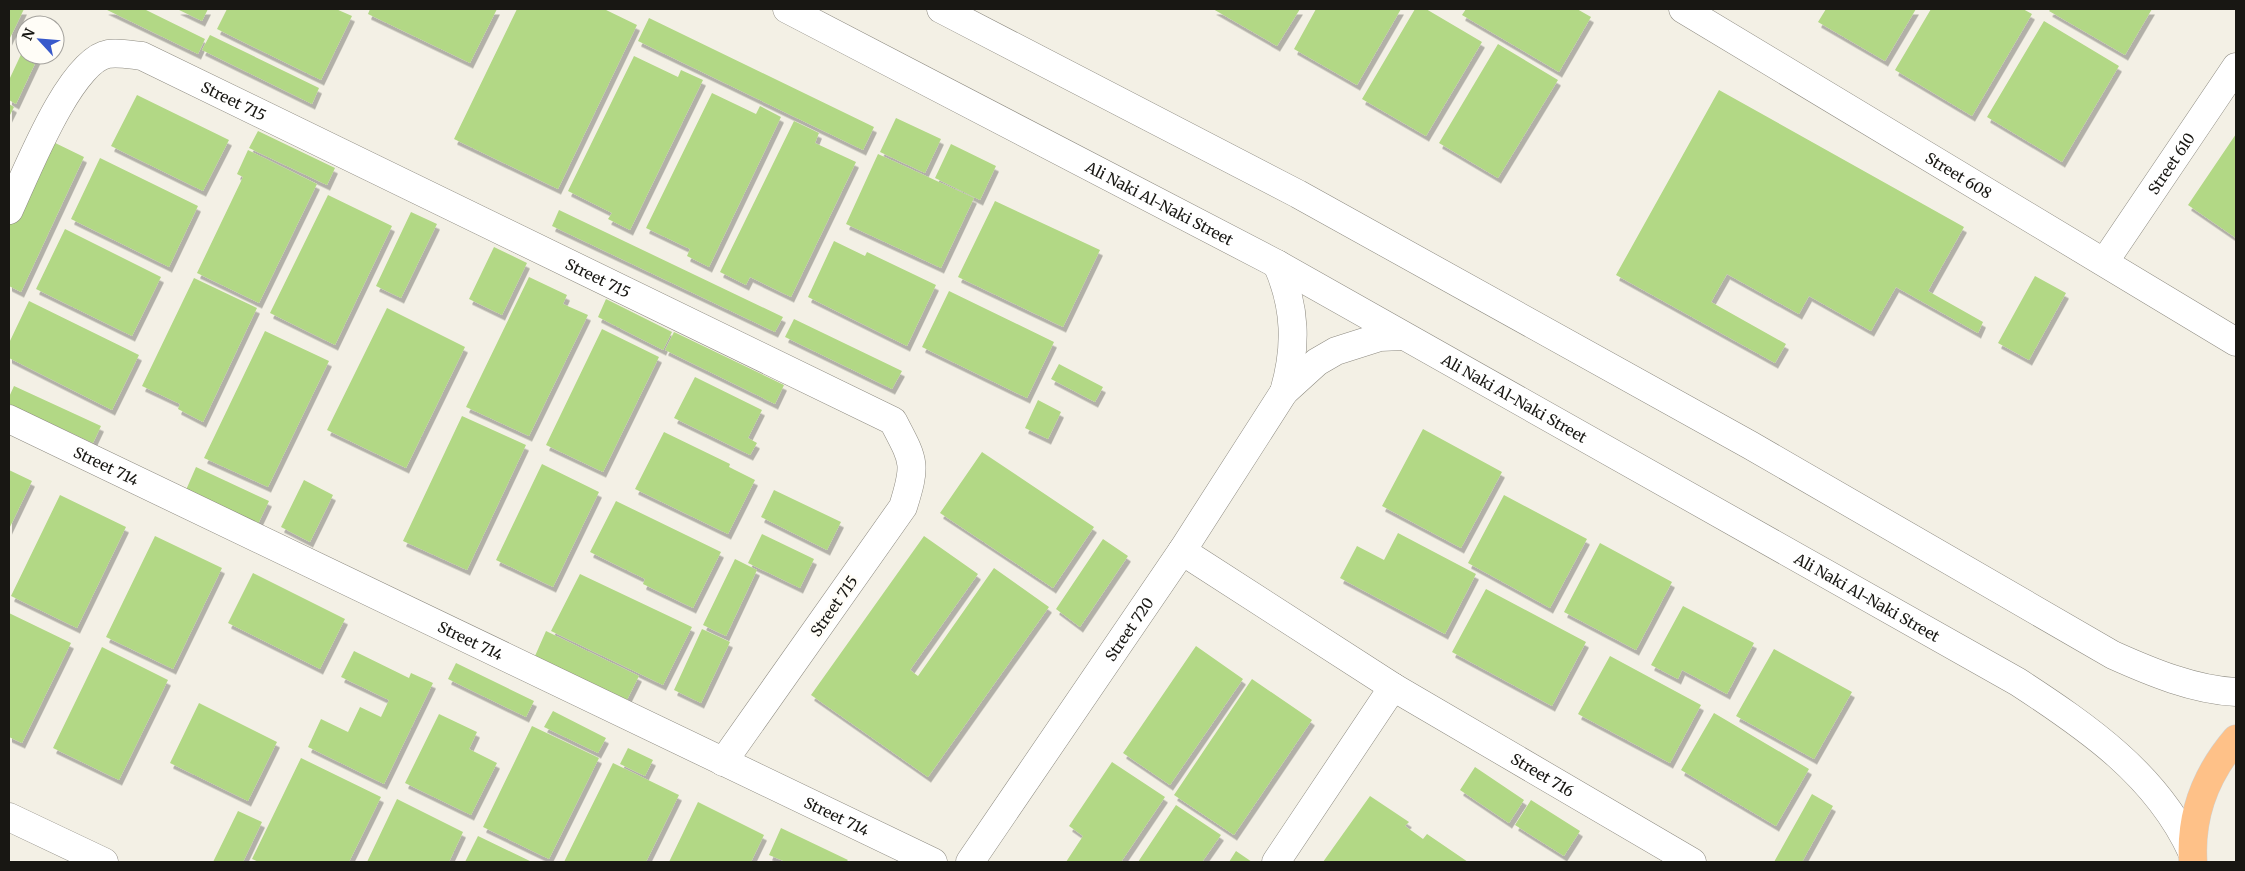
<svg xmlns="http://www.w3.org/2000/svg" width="2245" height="871" font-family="Merriweather,serif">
<defs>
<filter id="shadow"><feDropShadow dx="3" dy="5.5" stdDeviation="0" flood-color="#0004"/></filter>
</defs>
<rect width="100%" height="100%" fill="#f3f0e5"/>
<path fill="#b2d885" filter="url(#shadow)" d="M9 9H24L9 40Z
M105 9H144L205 39 198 54Z
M177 9H208L202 21Z
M227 9H336L352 16 321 80 217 29Z
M370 9H497L470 63 368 14Z
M517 9H604L637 25 558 189 454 139Z
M1213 9H1300L1277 46Z
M1316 9H1401L1357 85 1294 49Z
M1415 9H1426L1482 42 1426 136 1362 99Z
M1466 9H1577L1591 17 1559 72 1462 15Z
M1826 9H1916L1885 61 1818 22Z
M1931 9H2023L2032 14 1972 116 1895 70Z
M2051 9H2152L2125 55 2049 11Z
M649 18 874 127 863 150 638 41Z
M2044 21 2119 66 2062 162 1987 117Z
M210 35 319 88 312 104 202 50Z
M1498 44 1558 80 1498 178 1439 143Z
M25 46V55H39L16 104 9 100V80Z
M634 56 678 77 681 70 703 80 630 230 608 219 612 213 568 191Z
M1719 90 1964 227 1928 291 1983 322 1978 333 1896 287 1871 331 1809 296 1799 314 1727 274 1711 302 1786 344 1775 363 1616 275Z
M712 93 756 114 760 106 781 117 709 267 687 256 690 249 646 228Z
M137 95 229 140 203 191 111 146Z
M9 104 14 107 9 117Z
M896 118 941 139 925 173 880 152Z
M794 121 819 133 815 143 856 162 791 297 750 277 746 285 720 272Z
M258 131 335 168 327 185 249 148Z
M2236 134V238L2188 205Z
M47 139 84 157 21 292 9 286V220Z
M951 144 996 166 980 200 935 178Z
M248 150 317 184 259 303 197 273 243 177 237 174Z
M878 154 974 198 941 268 846 224Z
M100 158 198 206 169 267 71 219Z
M328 195 392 226 335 345 270 313Z
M995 201 1100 250 1063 327 958 277Z
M559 210 783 317 775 332 552 226Z
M411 212 437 224 401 298 376 286Z
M65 229 161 277 132 336 36 289Z
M834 241 865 256 867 252 936 285 907 346 808 297Z
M494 247 527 263 502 315 469 299Z
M2035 276 2066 293 2029 360 1998 343Z
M529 277 567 295 563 304 588 315 529 436 466 407Z
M194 278 257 308 203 422 178 409 180 404 142 386Z
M949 291 1054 342 1027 398 922 347Z
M606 299 672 332 663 350 598 317Z
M29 301 139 355 112 410 9 358V343Z
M387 308 465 347 406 468 327 430Z
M794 319 902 371 892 389 785 337Z
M602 329 659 357 603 472 546 445Z
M265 331 329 361 268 487 204 458Z
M674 332 784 385 775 404 665 350Z
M1059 364 1103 387 1095 402 1051 379Z
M695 377 762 410 748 438 757 443 750 455 674 418Z
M14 386 101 426 93 443 9 404V397Z
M1038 400 1061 412 1048 439 1025 428Z
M462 416 526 445 467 570 403 541Z
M1423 429 1502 472 1461 548 1382 506Z
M664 432 730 464 729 467 755 480 728 534 635 489Z
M982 452 1094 527 1053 588 940 513Z
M542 464 599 492 553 587 496 560Z
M196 467 269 501 258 524 186 490Z
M9 470 32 481 9 529Z
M304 480 333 495 310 542 281 527Z
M774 490 841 522 827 550 761 517Z
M60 495 126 527 77 628 11 596Z
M1504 495 1587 539 1550 608 1468 563Z
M616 501 721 552 693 608 643 584 645 579 590 552Z
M1398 533 1476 574 1445 634 1340 578 1357 546 1384 560Z
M762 534 814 559 800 588 748 563Z
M155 536 222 568 173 669 106 637Z
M924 536 978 574 910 670 918 676 994 568 1049 607 928 777 811 695Z
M1103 539 1128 556 1080 627 1056 609Z
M1600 543 1672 582 1636 650 1564 612Z
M735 559 757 570 726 636 703 625Z
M253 573 345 619 320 669 228 623Z
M580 574 692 627 663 685 551 631Z
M1486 589 1586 642 1552 706 1452 652Z
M1683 606 1754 643 1727 694 1682 670 1678 679 1651 665Z
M9 613 71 643 22 743 9 737Z
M702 629 730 642 701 703 674 690Z
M546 631 639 676 627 700 535 656Z
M1196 646 1243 679 1170 785 1123 753Z
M102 647 168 680 119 780 53 748Z
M1774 649 1852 692 1814 759 1736 716Z
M354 651 409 678 411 673 433 683 384 784 308 747 321 719 348 732 360 707 381 717 389 700 341 677Z
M1610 656 1701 705 1670 763 1578 714Z
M456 663 534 701 526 717 448 679Z
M1252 679 1312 720 1234 835 1174 795Z
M199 703 277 742 248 801 170 763Z
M553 711 606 738 598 753 544 727Z
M1714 713 1809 769 1776 826 1681 770Z
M439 714 477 732 469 749 497 763 471 815 405 783Z
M532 726 599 758 549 859 483 827Z
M628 748 653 760 645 776 620 764Z
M301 758 381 797 349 862H259L252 859Z
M1112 762 1165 797 1121 862H1066L1083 836 1069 826Z
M613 763 679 795 646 862H564Z
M1475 767 1524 800 1509 823 1460 790Z
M1812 794 1833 806 1802 862H1774Z
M1370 796 1409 822 1405 826 1423 839 1427 834 1468 862H1323Z
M397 799 463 832 449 862H367Z
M1531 800 1580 831 1564 856 1515 825Z
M698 802 764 835 751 862H669Z
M1176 805 1221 835 1202 862H1138Z
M238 811 262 822 243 862H213Z
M781 828 848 860 846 862H786L769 855Z
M478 836 532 862H465Z
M1236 851 1252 862H1229Z"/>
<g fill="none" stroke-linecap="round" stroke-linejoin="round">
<g stroke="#8d8a80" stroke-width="29">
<g id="minor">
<path id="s1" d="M787 9 1277 264 2018 682C2087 727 2157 775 2192 852"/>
<path d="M941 9 1298 194 1750 445 2113 655C2151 672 2194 690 2236 692"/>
<path id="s2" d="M1683 9 2236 342"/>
<path id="s3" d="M9 210C25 176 70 60 108 54 118 52 132 55 142 56L893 421C914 461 917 463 903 507L723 762"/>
<path id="s4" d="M2105 261 2236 67"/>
<path d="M1277 264C1296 307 1297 347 1284 392"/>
<path id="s5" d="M9 419 933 862"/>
<path d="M1182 551 1393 687"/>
<path d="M9 817 104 862"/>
<path id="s6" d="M970 862 1182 551 1284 392 1317 362 1336 351 1380 337 1402 336"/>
<path id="s7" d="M1276 862 1393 687 1692 862"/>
</g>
</g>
<g stroke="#d1d1d0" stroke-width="29">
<path id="major" d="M2193 862C2190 815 2206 774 2236 739"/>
</g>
<use href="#minor" stroke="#fff" stroke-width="28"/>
<use href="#major" stroke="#fec188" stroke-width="28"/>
</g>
<g text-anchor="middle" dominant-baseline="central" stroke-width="5" stroke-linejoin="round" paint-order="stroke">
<g font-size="15" fill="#181713" stroke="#fffdf7">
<text stroke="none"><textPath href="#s3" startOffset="325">Street 715</textPath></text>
<text stroke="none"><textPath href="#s4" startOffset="118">Street 610</textPath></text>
<text stroke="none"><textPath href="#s2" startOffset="322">Street 608</textPath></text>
<text stroke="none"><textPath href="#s1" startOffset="420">Ali Naki Al-Naki Street</textPath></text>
<text stroke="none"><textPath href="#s3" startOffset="730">Street 715</textPath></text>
<text stroke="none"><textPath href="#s1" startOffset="825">Ali Naki Al-Naki Street</textPath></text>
<text stroke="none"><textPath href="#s5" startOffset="108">Street 714</textPath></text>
<text stroke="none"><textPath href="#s1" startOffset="1230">Ali Naki Al-Naki Street</textPath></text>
<text transform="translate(834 606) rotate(-55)">Street 715</text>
<text stroke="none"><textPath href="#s6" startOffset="282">Street 720</textPath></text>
<text stroke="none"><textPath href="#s5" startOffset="512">Street 714</textPath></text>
<text stroke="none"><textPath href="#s7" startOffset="384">Street 716</textPath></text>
<text stroke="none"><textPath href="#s5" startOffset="918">Street 714</textPath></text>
</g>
</g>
<rect width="2245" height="871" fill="none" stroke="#181713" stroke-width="20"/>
<g transform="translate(40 40) rotate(296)"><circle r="24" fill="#fffdf7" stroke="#a3a19c"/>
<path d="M0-4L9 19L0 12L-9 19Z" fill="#3859cb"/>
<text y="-8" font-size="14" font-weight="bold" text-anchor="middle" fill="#181713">N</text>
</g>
</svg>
